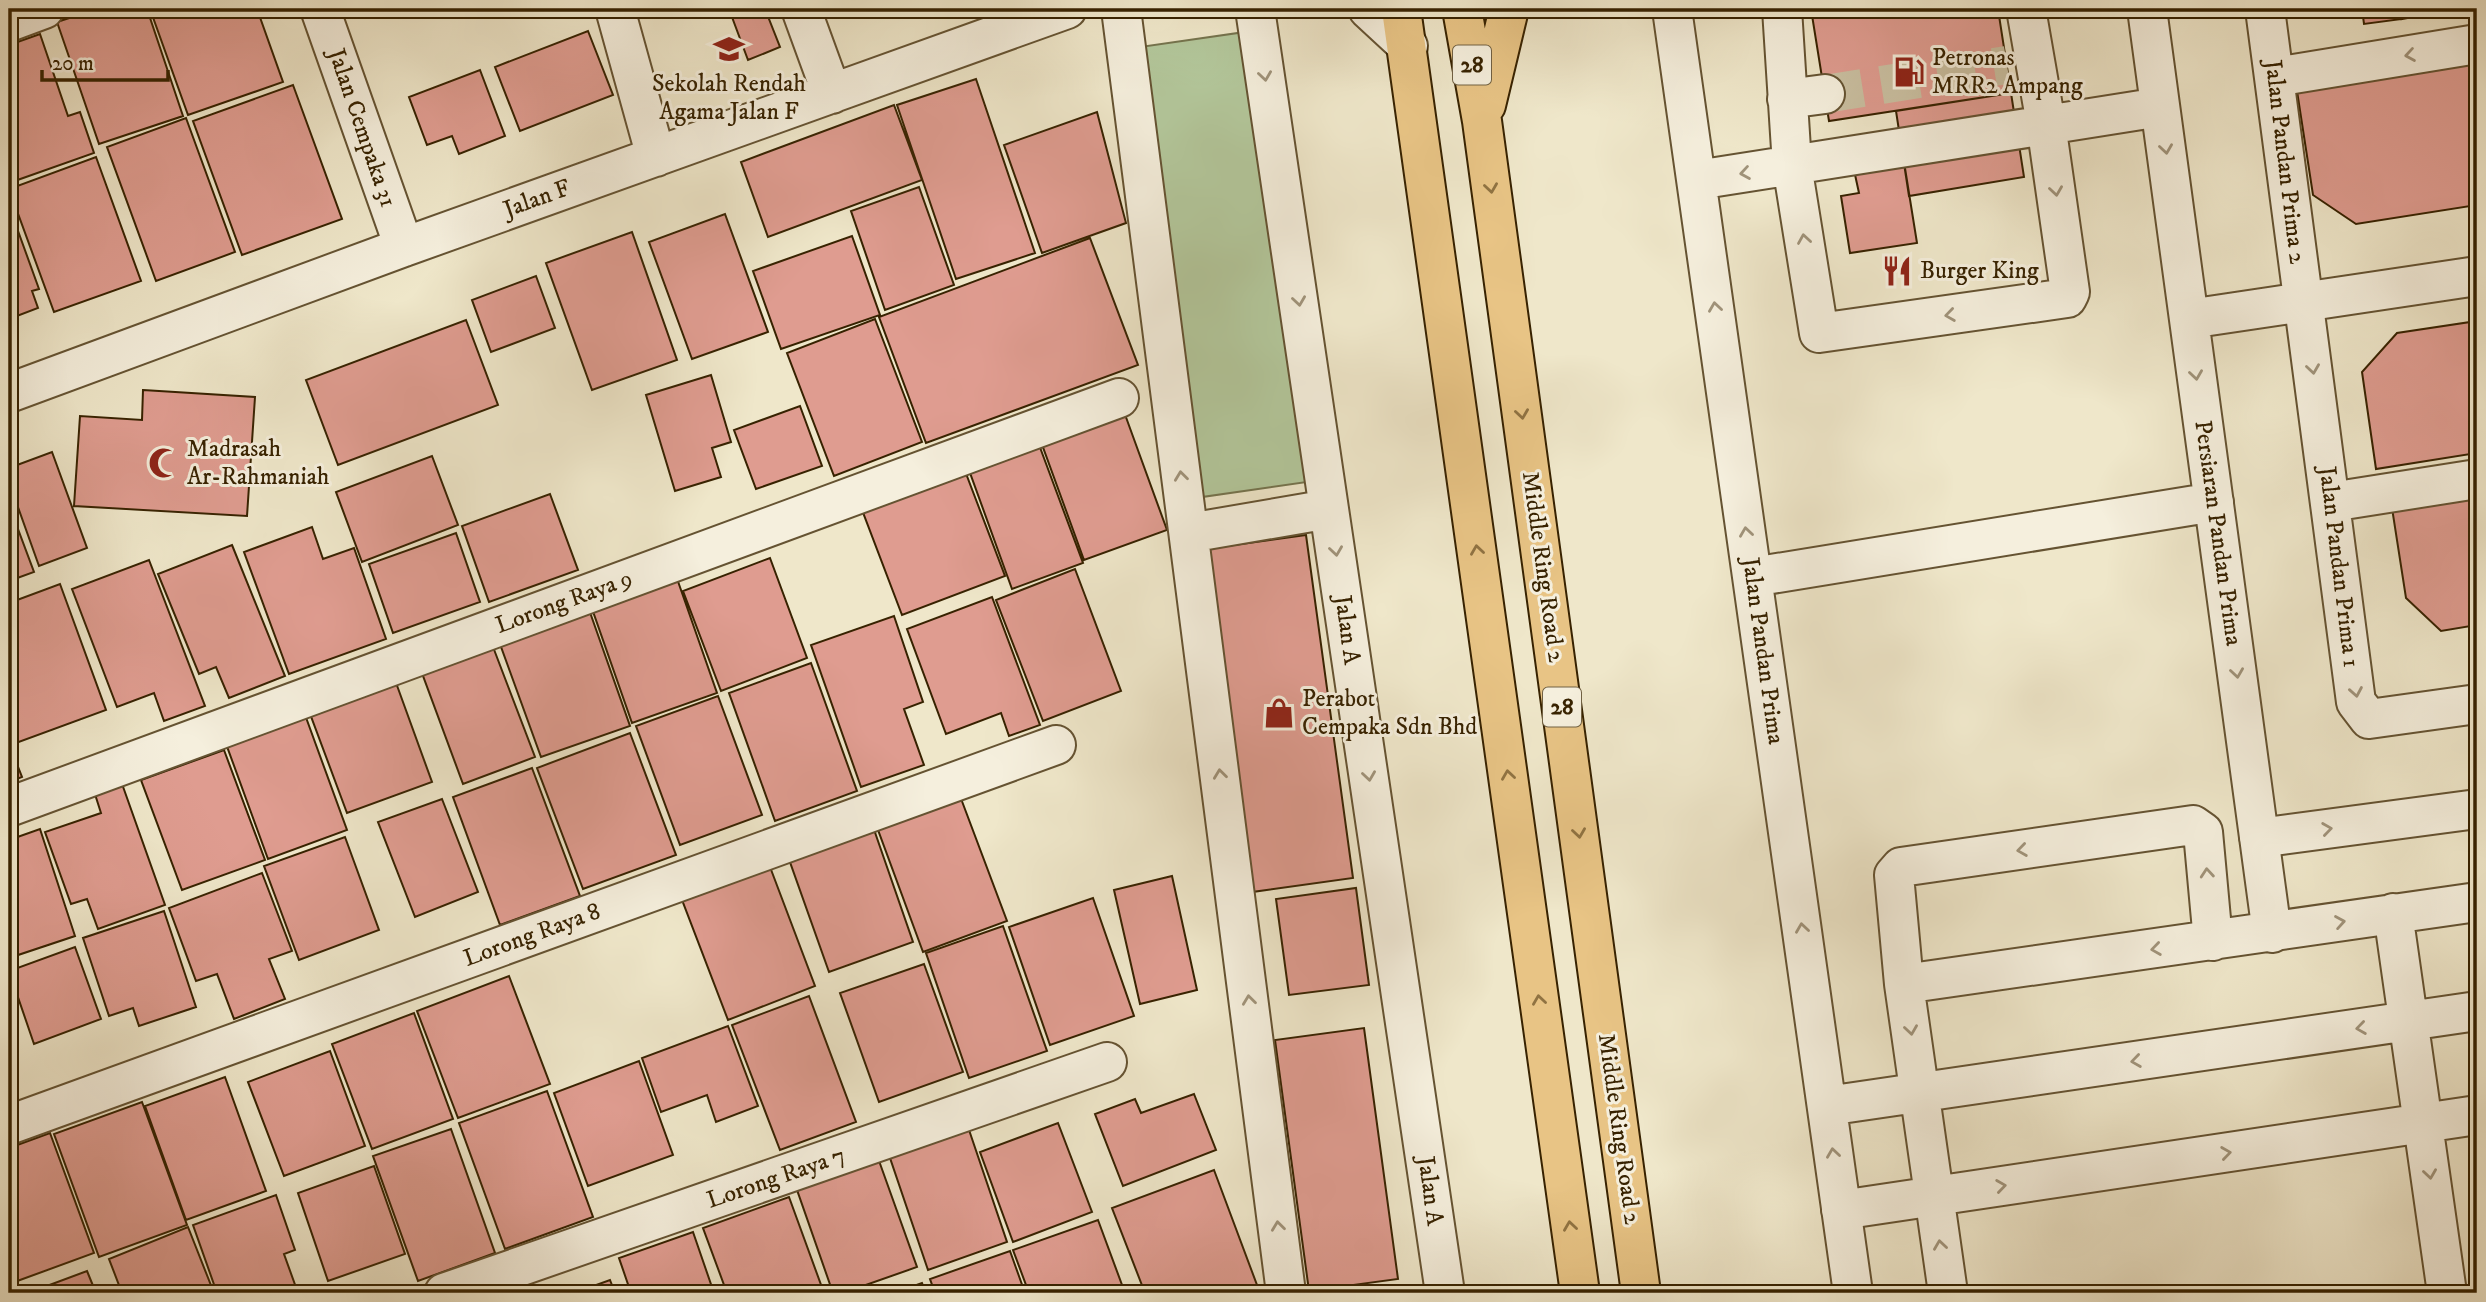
<svg xmlns="http://www.w3.org/2000/svg" width="2486" height="1302" font-family="'IM FELL DW Pica',serif">
<rect width="100%" height="100%" fill="#efe7ca"/>
<filter id="stains"><feTurbulence type="fractalNoise" baseFrequency=".00286" numOctaves="4"/><feColorMatrix values="0 0 0 0 .2 0 0 0 0 .09 0 0 0 0 .02 0 0 0 .5 -.17"/></filter>
<radialGradient id="worn" r=".72"><stop offset=".6" stop-color="#630" stop-opacity="0"/><stop offset="1" stop-color="#630" stop-opacity=".3"/></radialGradient>
<path fill="#b3c79b" stroke="#75744e" stroke-width="2" d="M1245 32 1307 482 1202 497 1140 47Z"/>
<path fill="#df9c90" stroke="#372200" stroke-width="2" d="M97 9H147L183 116 99 144 57 22Z
M150 9H257L283 82 188 115Z
M729 9H765L780 47 748 60Z
M1811 9H1998L2011 93 1829 121Z
M2362 9H2400L2402 19 2364 24Z
M2400 9H2438L2439 12 2402 19Z
M588 31 613 95 520 131 495 67Z
M40 34 68 116 80 112 94 153 9 183V45Z
M2477 62V205L2356 224 2313 195 2297 91Z
M480 70 505 136 459 154 452 136 427 145 409 97Z
M976 79 1035 253 956 279 897 105Z
M293 85 342 219 242 255 193 121Z
M2011 93 2024 177 1909 196 1896 111Z
M894 105 922 180 768 237 741 162Z
M1097 112 1126 223 1042 253 1004 145Z
M186 118 235 252 156 281 107 147Z
M96 157 141 281 54 312 9 189Z
M1904 162 1917 243 1850 253 1841 196 1859 193 1854 170Z
M919 187 954 285 885 310 851 211Z
M9 206 39 289 32 291 38 308 9 319Z
M725 214 768 332 692 359 649 242Z
M632 232 677 360 592 390 546 263Z
M852 236 880 315 781 349 753 271Z
M1090 238 1138 365 926 443 879 317Z
M536 276 555 328 491 352 472 300Z
M875 319 922 442 834 476 787 353Z
M466 320 498 405 338 465 306 380Z
M2477 321V453L2376 469 2362 372 2397 333Z
M711 375 731 442 712 448 721 477 675 491 646 395Z
M143 390 255 397 247 516 74 506 80 416 142 420Z
M800 406 822 466 756 489 734 430Z
M1123 409 1167 530 1084 560 1040 439Z
M1035 434 1083 563 1012 589 965 459Z
M52 452 87 548 39 566 9 482V468Z
M432 456 458 525 362 562 336 492Z
M962 463 1005 576 902 615 859 502Z
M2477 493V625L2441 631 2406 598 2392 508Z
M550 494 578 570 489 602 462 526Z
M9 505 34 572 9 581Z
M312 527 323 559 354 548 386 639 289 674 244 552Z
M456 533 480 602 393 633 369 564Z
M1306 535 1353 878 1252 892 1205 549Z
M232 545 285 676 229 698 216 667 199 674 158 574Z
M770 558 807 658 721 691 683 591Z
M149 560 205 706 164 721 154 693 117 707 72 589Z
M1075 569 1121 691 1043 721 996 600Z
M674 570 717 693 632 723 589 600Z
M60 584 106 710 16 743 9 724V603Z
M992 597 1040 725 1009 736 1001 713 946 734 907 629Z
M586 601 630 726 541 757 496 633Z
M894 616 923 702 904 709 924 765 861 787 811 645Z
M490 639 535 757 463 784 419 665Z
M811 663 857 791 775 821 729 693Z
M395 680 432 782 347 813 309 711Z
M718 696 762 815 680 845 636 726Z
M304 712 347 830 268 859 225 741Z
M630 733 676 855 583 889 537 768Z
M9 744 22 777 9 782Z
M224 750 265 860 182 890 141 780Z
M532 768 580 896 500 925 453 797Z
M121 781 165 905 98 929 87 899 71 904 45 832 101 813 94 791Z
M957 788 1007 921 923 952 874 819Z
M442 799 478 892 415 917 378 822Z
M870 818 913 942 829 972 785 848Z
M40 829 75 936 9 958V840Z
M345 837 379 930 299 960 264 866Z
M767 859 815 986 728 1020 679 892Z
M262 873 292 951 269 959 285 999 234 1019 217 974 196 981 169 908Z
M1172 876 1197 990 1140 1004 1114 890Z
M1356 888 1369 985 1289 995 1276 899Z
M1093 898 1134 1016 1050 1045 1009 927Z
M164 911 196 1007 139 1026 133 1008 109 1016 83 938Z
M1003 926 1047 1051 969 1078 926 953Z
M75 947 101 1019 34 1044 9 971Z
M924 964 963 1072 879 1102 840 993Z
M509 976 550 1084 458 1118 417 1011Z
M809 996 856 1122 780 1150 732 1025Z
M414 1013 453 1119 372 1149 332 1044Z
M728 1026 758 1106 716 1122 707 1095 661 1112 642 1058Z
M1364 1028 1398 1279 1309 1291 1275 1040Z
M330 1051 365 1146 284 1176 248 1082Z
M639 1061 673 1155 588 1186 554 1093Z
M225 1077 266 1191 186 1220 145 1106Z
M547 1091 593 1217 505 1249 459 1123Z
M1194 1094 1216 1150 1123 1186 1095 1114 1135 1099 1141 1113Z
M142 1102 187 1225 99 1257 54 1134Z
M1058 1123 1092 1212 1013 1242 980 1152Z
M967 1124 1007 1242 928 1270 888 1152Z
M451 1129 495 1253 418 1281 373 1156Z
M50 1133 94 1253 9 1284V1148Z
M878 1158 917 1267 843 1293H833L796 1187Z
M374 1166 405 1254 328 1281 298 1193Z
M1214 1170 1260 1293H1145L1112 1208Z
M276 1195 295 1250 284 1254 298 1293H217L193 1225Z
M789 1197 824 1293H727L703 1228Z
M1098 1220 1125 1293H1029L1013 1250Z
M188 1227 214 1293H122L109 1259Z
M693 1232 714 1293H631L619 1258Z
M1010 1251 1025 1293H935L930 1279Z
M87 1271 96 1293H28Z
M610 1280 615 1293H574Z
M922 1283 926 1293H894Z"/>
<g fill="none" stroke-linecap="round" stroke-linejoin="round">
<path stroke="#cac0a2" stroke-width="38" stroke-dasharray="38 19" stroke-linecap="butt" d="M1825 94 2007 65"/>
<g stroke="#655332" stroke-width="42">
<path id="minor" d="M320 9 404 247
M615 9 656 157
M801 9 832 94
M1121 9 1286 1293
M1255 9 1445 1293
M1368 9 1408 46
M1672 9 1853 1293
M1782 9 1792 165 1819 333 2067 298 2070 292 2046 124 2026 9
M2147 9 2272 933
M2265 9 2356 702 2369 719 2477 704
M9 22 44 9
M2275 77 2477 44
M1787 99 1825 94
M1697 180 2160 107
M2189 319 2477 276
M9 393 404 247 1067 9
M2331 502 2477 479
M1189 533 1329 509
M1753 577 2214 502
M9 807 1119 398
M2259 838 2477 809
M2393 913 2447 1293
M1904 984 1894 875 1901 867 2193 825 2203 832 2213 941
M1827 1106 2477 1011
M9 1125 1056 745
M1841 1210 2477 1115
M444 1293 1107 1062
M1948 1293 1904 984 2477 902"/>
</g>
<g stroke="#372200" stroke-width="42">
<path id="highway" d="M1401 9 1580 1293
M1462 9 1482 121 1641 1293
M1486 105 1509 9"/>
</g>
<use href="#minor" stroke="#f5efdd" stroke-width="38"/>
<use href="#highway" stroke="#e8c485" stroke-width="38"/>
</g>
<defs><path id="oneway-chevron" d="M-2-3.5L2.5 0L-2 3.5" fill="none" stroke-width="1.6" stroke-linecap="round" stroke-linejoin="round" transform="scale(1.75)"/></defs>
<g stroke="#a0937a">
<use href="#oneway-chevron" transform="translate(2410 55) rotate(171)"/>
<use href="#oneway-chevron" transform="translate(1265 76) rotate(82)"/>
<use href="#oneway-chevron" transform="translate(2166 149) rotate(82)"/>
<use href="#oneway-chevron" transform="translate(1745 173) rotate(171)"/>
<use href="#oneway-chevron" transform="translate(2056 191) rotate(82)"/>
<use href="#oneway-chevron" transform="translate(1804 239) rotate(-99)"/>
<use href="#oneway-chevron" transform="translate(1299 301) rotate(82)"/>
<use href="#oneway-chevron" transform="translate(1715 307) rotate(-98)"/>
<use href="#oneway-chevron" transform="translate(1950 315) rotate(172)"/>
<use href="#oneway-chevron" transform="translate(2313 369) rotate(82)"/>
<use href="#oneway-chevron" transform="translate(2196 375) rotate(82)"/>
<use href="#oneway-chevron" transform="translate(1181 476) rotate(-97)"/>
<use href="#oneway-chevron" transform="translate(1746 532) rotate(-98)"/>
<use href="#oneway-chevron" transform="translate(1336 551) rotate(82)"/>
<use href="#oneway-chevron" transform="translate(2237 673) rotate(82)"/>
<use href="#oneway-chevron" transform="translate(2356 692) rotate(80)"/>
<use href="#oneway-chevron" transform="translate(1220 774) rotate(-97)"/>
<use href="#oneway-chevron" transform="translate(1369 776) rotate(82)"/>
<use href="#oneway-chevron" transform="translate(2327 829) rotate(-8)"/>
<use href="#oneway-chevron" transform="translate(2022 850) rotate(172)"/>
<use href="#oneway-chevron" transform="translate(2207 873) rotate(-95)"/>
<use href="#oneway-chevron" transform="translate(2340 922) rotate(-10)"/>
<use href="#oneway-chevron" transform="translate(1802 928) rotate(-98)"/>
<use href="#oneway-chevron" transform="translate(2156 949) rotate(172)"/>
<use href="#oneway-chevron" transform="translate(1249 1000) rotate(-97)"/>
<use href="#oneway-chevron" transform="translate(2361 1028) rotate(172)"/>
<use href="#oneway-chevron" transform="translate(1911 1030) rotate(82)"/>
<use href="#oneway-chevron" transform="translate(2136 1061) rotate(172)"/>
<use href="#oneway-chevron" transform="translate(1833 1153) rotate(-98)"/>
<use href="#oneway-chevron" transform="translate(2226 1153) rotate(-8)"/>
<use href="#oneway-chevron" transform="translate(2430 1174) rotate(82)"/>
<use href="#oneway-chevron" transform="translate(2001 1186) rotate(-8)"/>
<use href="#oneway-chevron" transform="translate(1278 1226) rotate(-97)"/>
<use href="#oneway-chevron" transform="translate(1940 1245) rotate(-98)"/>
</g>
<g stroke="#907342">
<use href="#oneway-chevron" transform="translate(1491 188) rotate(82)"/>
<use href="#oneway-chevron" transform="translate(1522 414) rotate(82)"/>
<use href="#oneway-chevron" transform="translate(1477 550) rotate(-98)"/>
<use href="#oneway-chevron" transform="translate(1508 775) rotate(-98)"/>
<use href="#oneway-chevron" transform="translate(1579 833) rotate(82)"/>
<use href="#oneway-chevron" transform="translate(1539 1000) rotate(-98)"/>
<use href="#oneway-chevron" transform="translate(1570 1226) rotate(-98)"/>
</g>
<defs>
<g id="school-bare" transform="scale(2.415)"><path d="M0-5L7-2L0 1L-7-2ZM-4 1L0 2.5L4 1V4Q0 6-4 4Z" fill="#8f2418" stroke="#f5efdd" stroke-width="2.5" paint-order="stroke"/></g>
<g id="fuel-bare" transform="scale(2.415)"><path d="M-5.5-6h7V0h2V4h1.3V-2.5L3-4.5l.8-.8L6-3V5H2.5V1h-1V6h-7ZM-4.2-4.7v3.2H.2V-4.7Z" fill="#8f2418" stroke="#f5efdd" stroke-width="2.5" paint-order="stroke"/></g>
<g id="restaurant-bare" transform="scale(2.415)"><path d="M-5-6h1v4h1v-4h1v4h1v-4h1v5L-1.5 .5V6h-2V.5L-5-1ZM5-6V6H3V1.5H1.5Q1.5-4 5-6Z" fill="#8f2418" stroke="#f5efdd" stroke-width="2.5" paint-order="stroke"/></g>
<g id="mosque-bare" transform="scale(2.415)"><path d="M3.5-4.9A6 6 0 1 0 3.5 4.9A5 5 0 1 1 3.5-4.9Z" fill="#8f2418" stroke="#f5efdd" stroke-width="2.5" paint-order="stroke"/></g>
<g id="shop-bare" transform="scale(2.415)"><path d="M-5-2.5h2.3a2.7 3.5 0 0 1 5.4 0H5L5.5 6h-11ZM-1.5-2.5h3a1.5 2.3 0 0 0-3 0Z" fill="#8f2418" stroke="#f5efdd" stroke-width="2.5" paint-order="stroke"/></g>
</defs>
<g fill-rule="evenodd">
<use href="#school-bare" x="729" y="49"/>
<use href="#fuel-bare" x="1909" y="72"/>
<use href="#restaurant-bare" x="1897" y="271"/>
<use href="#mosque-bare" x="164" y="463"/>
<use href="#shop-bare" x="1279" y="713"/>
</g>
<g text-anchor="middle" dominant-baseline="central" stroke-width="6" stroke-linejoin="round" paint-order="stroke">
<g fill="#f5efdd" stroke="#706042" stroke-width="2">
<rect x="1453" y="45.5" width="38" height="39" rx="5"/>
<rect x="1543" y="687.5" width="38" height="39" rx="5"/>
</g>
<g font-size="23" font-weight="bold" fill="#372200">
<text x="1472" y="65">28</text>
<text x="1562" y="707">28</text>
</g>
<g font-size="24" fill="#372200" stroke="#f5efdd" text-anchor="start">
<text x="1932" y="58">Petronas<tspan x="1932" dy="28">MRR2 Ampang</tspan></text>
<text x="729" y="84" text-anchor="middle">Sekolah Rendah<tspan x="729" dy="28">Agama Jalan F</tspan></text>
<text x="1920" y="271">Burger King</text>
<text x="187" y="449">Madrasah<tspan x="187" dy="28">Ar-Rahmaniah</tspan></text>
<text x="1302" y="699">Perabot<tspan x="1302" dy="28">Cempaka Sdn Bhd</tspan></text>
</g>
<g font-size="24" fill="#372200" stroke="#f5efdd">
<text transform="translate(362 128) rotate(71)">Jalan Cempaka 31</text>
<text transform="translate(2285 162) rotate(83)">Jalan Pandan Prima 2</text>
<text transform="translate(537 199) rotate(-20)">Jalan F</text>
<text transform="translate(2218 533) rotate(82)">Persiaran Pandan Prima</text>
<text transform="translate(1543 567) rotate(82)">Middle Ring Road 2</text>
<text transform="translate(2339 567) rotate(83)">Jalan Pandan Prima 1</text>
<text transform="translate(564 602) rotate(-20)">Lorong Raya 9</text>
<text transform="translate(1347 630) rotate(82)">Jalan A</text>
<text transform="translate(1763 651) rotate(82)">Jalan Pandan Prima</text>
<text transform="translate(532 935) rotate(-20)">Lorong Raya 8</text>
<text transform="translate(1619 1129) rotate(82)">Middle Ring Road 2</text>
<text transform="translate(776 1178) rotate(-19)">Lorong Raya 7</text>
<text transform="translate(1430 1191) rotate(82)">Jalan A</text>
</g>
</g>
<rect width="2486" height="1302" fill="none" stroke="#efe7ca" stroke-width="35"/>
<rect x="10" y="10" width="2465" height="1281" fill="none" stroke="#372200" stroke-width="3.5"/>
<rect x="18" y="18" width="2451" height="1267" fill="none" stroke="#372200" stroke-width="2"/>
<path d="M42 70v10h126v-10" fill="none" stroke="#372200" stroke-width="3.5"/>
<text x="52" y="70" font-size="21" fill="#372200" stroke="#f5efdd" stroke-width="5" paint-order="stroke">20 m</text>
<rect width="100%" height="100%" filter="url(#stains)"/>
<rect width="100%" height="100%" fill="url(#worn)"/>
</svg>
